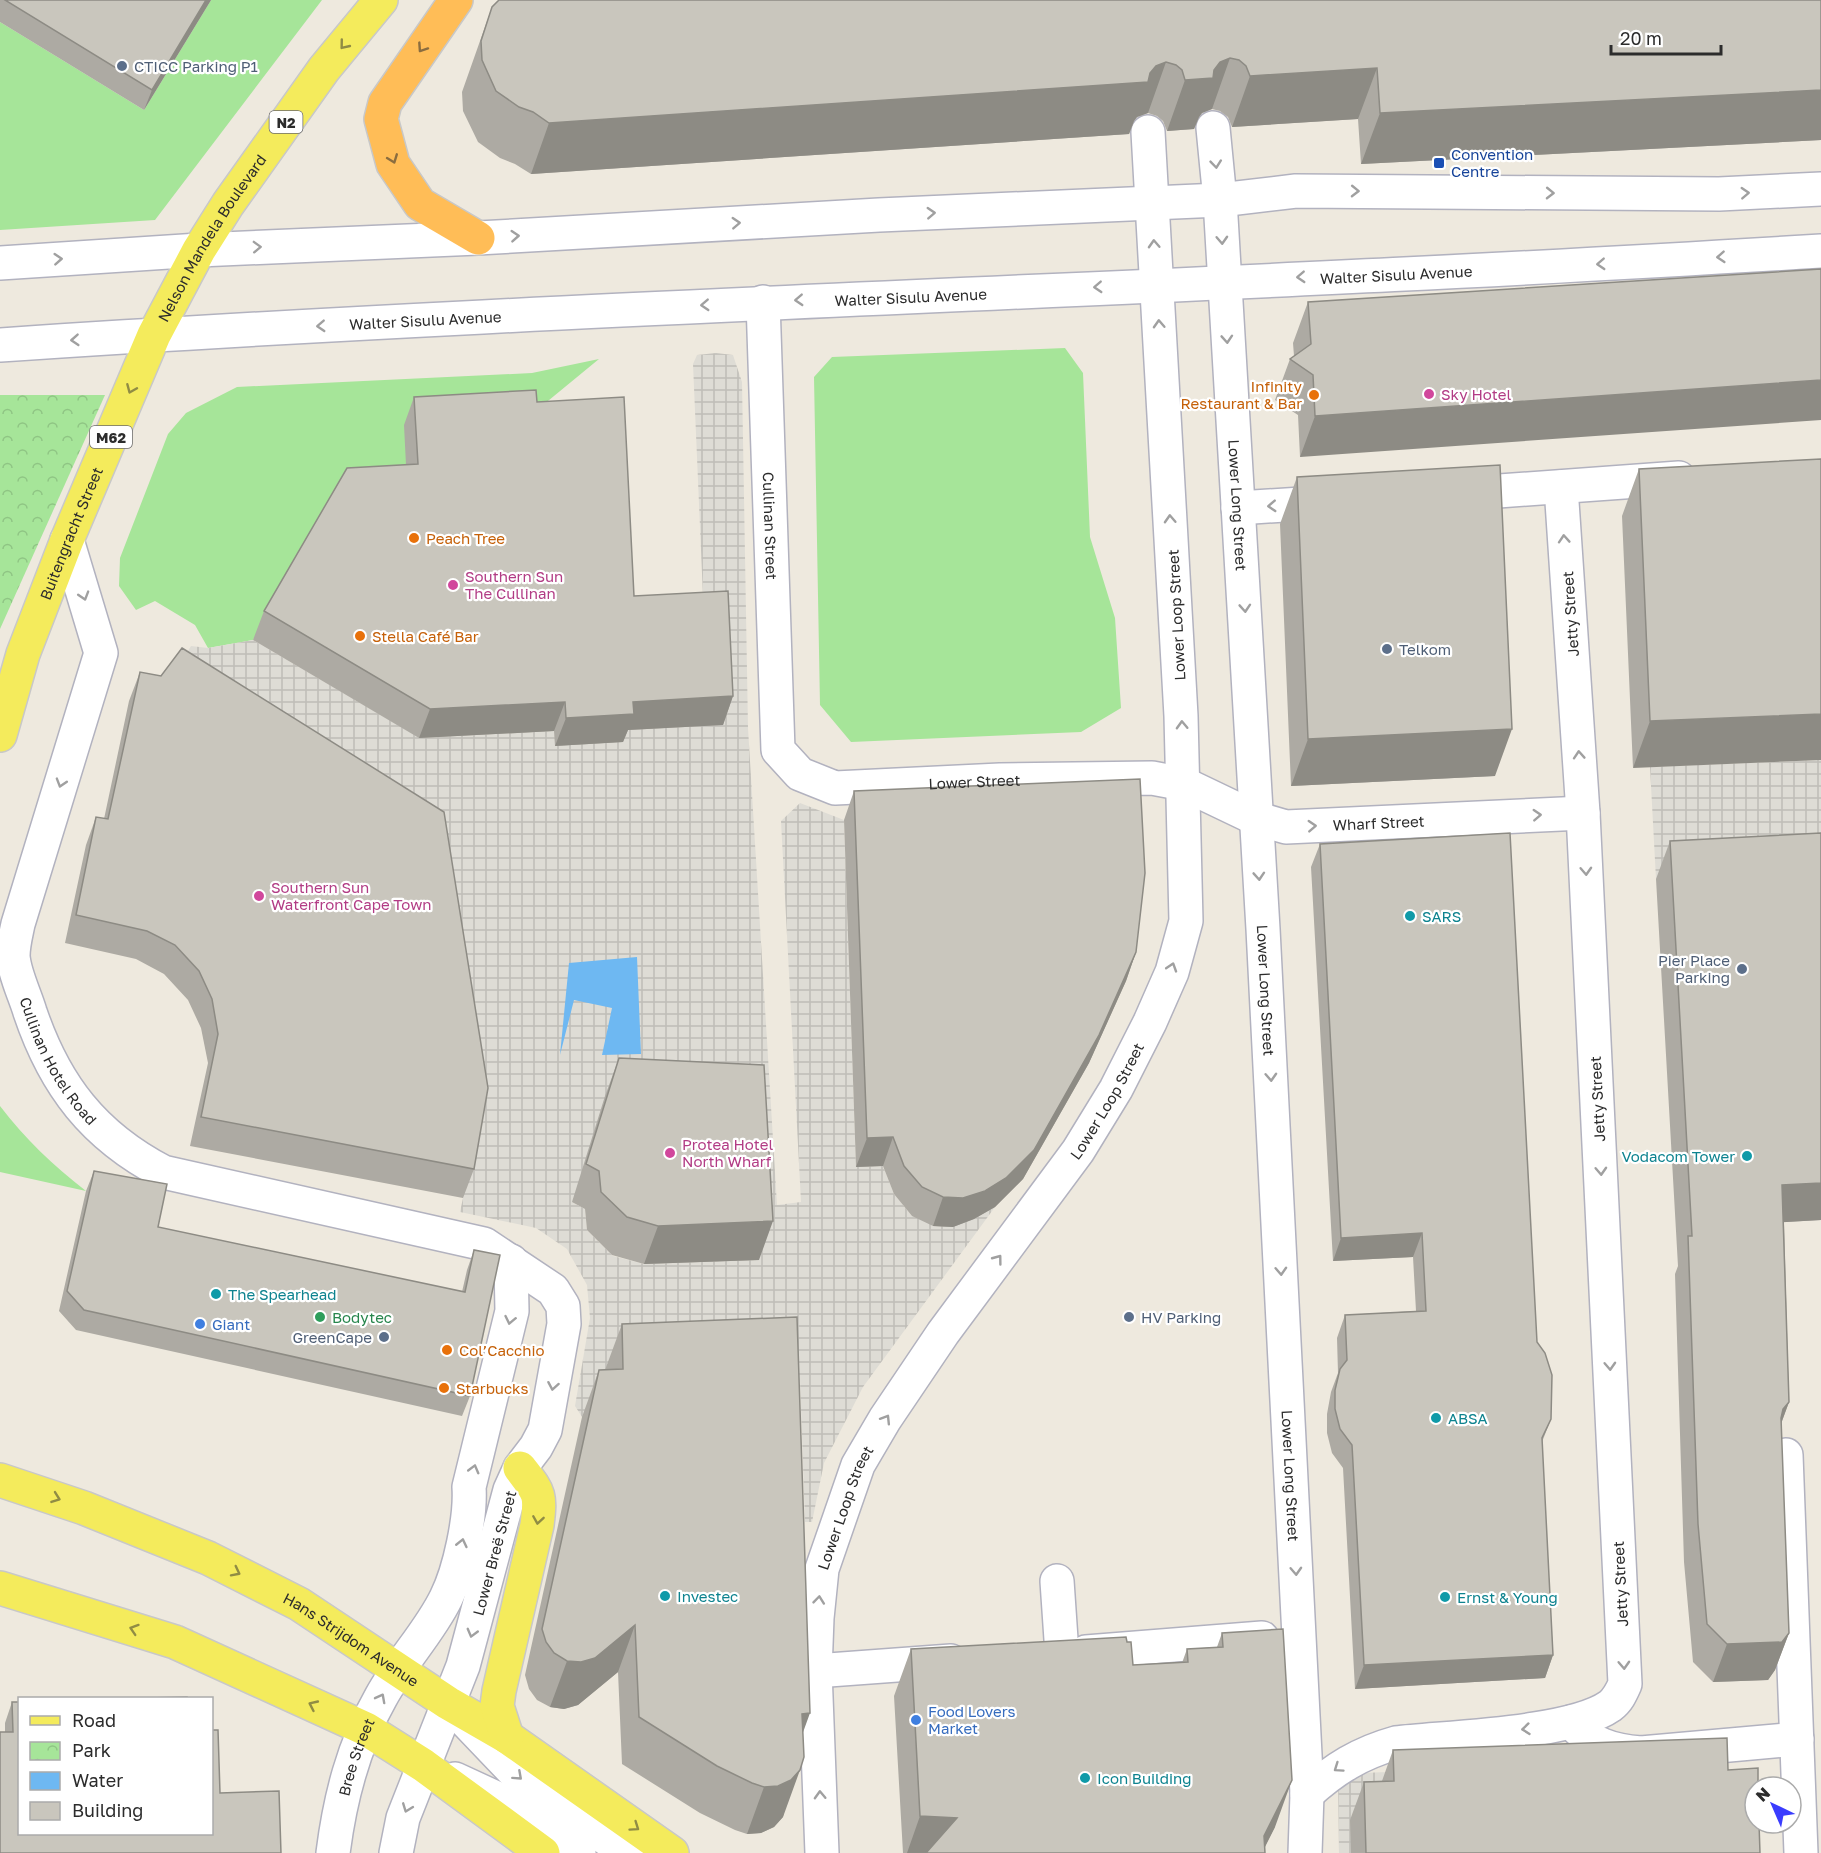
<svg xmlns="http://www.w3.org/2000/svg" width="1821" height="1853" font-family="'Golos Text',sans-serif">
<defs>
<pattern id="park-crowns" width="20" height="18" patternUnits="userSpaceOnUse" patternTransform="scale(1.5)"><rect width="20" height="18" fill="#a6e599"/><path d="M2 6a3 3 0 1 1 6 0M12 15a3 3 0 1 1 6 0" fill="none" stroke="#8fc584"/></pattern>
<pattern id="plaza-grid" width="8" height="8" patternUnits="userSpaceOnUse" patternTransform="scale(1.5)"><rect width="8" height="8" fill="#dedcd5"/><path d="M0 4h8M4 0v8" fill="none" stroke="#bfbdb7"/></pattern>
</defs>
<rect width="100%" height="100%" fill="#eee9de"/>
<path fill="#a6e599" d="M211 0H322L155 220 0 230V22L144 110Z
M1065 348 1083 373 1090 537 1115 618 1121 708 1081 732 851 742 820 705 814 377 832 357Z
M599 359 526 419 407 476 305 551 253 640 208 648 195 625 155 601 136 610 119 586 120 558 168 434 186 413 237 387 532 373Z
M0 1106C25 1139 53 1165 86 1191L0 1172Z"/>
<path fill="url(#park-crowns)" d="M0 395H105L0 629Z"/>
<path fill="url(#plaza-grid)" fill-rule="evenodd" d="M716 353 733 355 742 382 748 728 777 1205 801 1202 781 821 800 803 844 820 856 1167 883 1166 894 1194 912 1216 974 1219 995 1207 863 1387 824 1463 812 1522H805L800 1381H780L606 1416 582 1417 575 1406 590 1318 587 1285 567 1249 536 1228 460 1212 463 1198 172 677 191 646 208 648 253 640 420 738 554 731 556 746 623 730 722 725 704 620 693 364 697 355ZM572 1202 758 1260 644 1264 613 1256 587 1230 585 1209Z
M1821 760V870L1656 879 1650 767Z
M1657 1761 1351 1853H1339L1338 1774Z"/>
<path fill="#6eb8f2" d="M637 957 641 1054 602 1055 612 1008 574 1000 560 1055 569 963Z"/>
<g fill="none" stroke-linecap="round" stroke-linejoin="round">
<g stroke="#b2b2bf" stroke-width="36">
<g id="minor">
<path id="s1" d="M1213 128 1220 200 1263 929 1307 1794 1305 1853"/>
<path d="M0 263 199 250 478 238 879 215 1220 200 1296 191 1719 194 1821 189"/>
<path id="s2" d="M763 302 778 750 800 774 835 788 1000 780 1152 778 1184 784 1255 818 1286 827 1583 813"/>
<path id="s3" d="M0 345C606 304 1214 289 1821 251"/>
<path d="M1458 494 1679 478"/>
<path d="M1238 508 1332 502"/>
<path id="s4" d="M67 540 101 653 18 924C16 934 13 945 13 956 14 973 25 995 30 1012 55 1086 94 1136 163 1172L484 1244 553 1290 563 1306 564 1324 545 1430 536 1447 520 1468 510 1490 463 1666 403 1818 396 1853"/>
<path d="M1786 1455 1801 1853"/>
<path d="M1057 1581 1062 1654"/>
<path d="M1086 1652 1262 1638"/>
<path d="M815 1671 951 1661"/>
<path d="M458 1713 520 1778 627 1853"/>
<path d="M1571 1722C1591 1744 1612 1751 1641 1753L1797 1739"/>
<path d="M455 1779 507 1803 579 1853"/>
<path d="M1307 1794C1334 1769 1360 1753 1396 1743 1448 1737 1570 1734 1610 1706 1618 1700 1621 1693 1625 1684L1583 813 1561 487"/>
<path id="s5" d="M333 1853C340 1798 353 1746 381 1697 400 1662 429 1633 446 1598 460 1570 471 1517 469 1487L512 1311 511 1261"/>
<path id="s6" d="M822 1853 815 1671 817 1618 822 1569 858 1465 885 1419 943 1333 1078 1151 1116 1089 1150 1022 1172 972 1186 921 1181 716 1148 132"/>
</g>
</g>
<g stroke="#c8c8c8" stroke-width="36">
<g id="major">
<path id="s7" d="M0 735 23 654 67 540 154 335 199 250 228 204 324 69 381 0"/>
<path id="s8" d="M0 1480 84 1508 208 1558 299 1604 448 1703 507 1737 672 1853"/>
<path d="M0 1588 175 1642 366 1729 423 1765 543 1853"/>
<path d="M507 1737 497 1706 499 1691 537 1525C541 1493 539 1493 520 1468"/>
</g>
</g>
<g stroke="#c8c8c8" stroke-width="36">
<path id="highway" d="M456 0 385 103 381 119 393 164 420 204 478 238"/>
</g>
<use href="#minor" stroke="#fff" stroke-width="33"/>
<use href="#major" stroke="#f4eb5c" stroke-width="33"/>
<use href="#highway" stroke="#ffbd57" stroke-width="33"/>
</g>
<path fill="#adaaa3" d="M0 0H211L144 110 0 22Z
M1821 0V140L1361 164 1358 119 1232 127 1228 117 1220 111 1212 109 1202 113 1199 117 1194 129 1167 131 1163 121 1157 116 1148 113 1137 117 1134 121 1129 134 531 174 515 164 500 158 478 142 463 111 462 92 492 7Z
M1821 269 1300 457 1298 415 1275 400 1290 359 1294 356 1293 343 1308 302Z
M414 397 537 402 634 596 733 696 723 725 628 730 623 742 555 746 554 731 419 738 253 640 264 611 406 465 404 425Z
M1821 459 1633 768 1622 516 1639 469Z
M1297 477 1495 776 1291 786 1280 524Z
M140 672 474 1169 463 1198 190 1146 208 1063 201 1028 188 1000 164 974 136 959 65 943 86 845 96 817 104 819 129 701Z
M854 791 1136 952 1126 981 1089 1063 1023 1179 995 1207 974 1219 953 1227 933 1226 912 1216 894 1194 883 1166 856 1167 844 820Z
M1821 833V1220L1784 1222 1789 1402 1781 1424 1789 1633 1775 1670 1768 1680 1713 1682 1693 1662 1684 1562 1675 1274 1678 1266 1656 879 1670 841Z
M1320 844 1537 1342 1551 1419 1542 1442 1553 1655 1545 1678 1355 1689 1343 1468 1332 1453 1327 1433V1414L1331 1392 1338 1373 1337 1338 1345 1315 1416 1311 1413 1257 1333 1261 1311 867Z
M619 1058 759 1260 644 1264 612 1255 587 1230 585 1209 572 1202 605 1096Z
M94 1171 158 1227 462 1292 467 1270 474 1250 470 1396 462 1416 76 1330 59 1311 86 1191Z
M622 1324 803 1733 783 1817 774 1827 761 1833 747 1834 735 1830 700 1813 622 1764 618 1672 578 1705 564 1709 550 1707 537 1700 529 1689 525 1675 582 1417 599 1370H605Z
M1222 1633 1275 1827 1264 1848 1265 1853H903L894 1696 911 1649 1127 1642 1133 1665 1182 1663 1187 1649 1217 1647Z
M12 1702 220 1793 5 1732V1723Z
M1393 1750 1728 1770 1760 1853H1351L1350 1820 1364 1782 1382 1781Z"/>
<path fill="#8d8b84" d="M206 0H211L144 110 152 90Z
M1230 58 1212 109 1202 113 1199 117 1194 129 1167 131 1185 80 1220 62Z
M1166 62 1148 113 1137 117 1134 121 1129 134 531 174 549 123 1150 73 1156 66Z
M1377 68 1358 119 1232 127 1250 76Z
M1821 90V140L1361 164 1380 113Z
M1821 380V420L1300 457 1315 416Z
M733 696 723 725 628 730 623 742 555 746 566 718 633 702Z
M565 702 554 731 419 738 430 709Z
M1821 714V760L1633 768 1650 721Z
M1512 729 1495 776 1291 786 1308 739Z
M1136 952 1126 981 1089 1063 1023 1179 995 1207 974 1219 953 1227 933 1226 943 1197Z
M893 1137 883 1166 856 1167 867 1138Z
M1821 1183V1220L1769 1223 1782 1185Z
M773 1221 759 1260 644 1264 658 1226Z
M1422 1233 1413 1257 1333 1261 1341 1238Z
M1789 1402 1775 1440 1783 1409Z
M635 1625 618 1672 578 1705 564 1709 550 1707 567 1661Z
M1789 1633 1775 1670 1768 1680 1713 1682 1727 1644Z
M1553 1655 1545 1678 1355 1689 1364 1665Z
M810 1713 793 1760 802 1714Z
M800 1770 783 1817 774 1827 761 1833 747 1834 764 1787Z
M1292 1780 1275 1827 1262 1853 1264 1836Z
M920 1816 957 1818 944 1853H907Z"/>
<path fill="#c9c6bd" stroke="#8d8b84" stroke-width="1.5" d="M5 0H206L152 90Z
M499 0H1821V90L1380 113 1377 68 1250 76 1246 66 1239 60 1230 58 1220 62 1214 70 1213 78 1185 80 1182 70 1176 65 1166 62 1156 66 1150 73 1148 82 549 123 533 112 519 107 496 91 482 60 481 41 492 7Z
M1821 269V380L1315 416 1313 375 1290 359 1311 344 1308 302Z
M536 390 537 402 624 397 634 596 728 591 733 696 633 702 634 714 566 718 565 702 430 709 264 611 347 468 418 464 414 397Z
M1821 459V714L1650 721 1639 469Z
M1500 465 1512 729 1308 739 1297 477Z
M182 648 444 812 488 1088 474 1169 201 1117 218 1034 212 999 199 971 175 945 147 931 76 915 96 817 108 819 140 672 161 676Z
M1140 779 1145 873 1136 952 1099 1035 1034 1150 1006 1178 985 1191 963 1198 943 1197 922 1187 904 1166 893 1137 867 1138 854 791Z
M1510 833 1537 1342 1545 1353 1552 1375 1551 1419 1542 1438 1553 1655 1364 1665 1352 1445 1340 1429 1335 1409V1390L1340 1369 1347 1360 1345 1315 1426 1311 1422 1233 1341 1238 1320 844Z
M1821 833V1183L1782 1185 1789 1402 1783 1409 1781 1418 1789 1633 1782 1642 1727 1644 1707 1624 1698 1524 1688 1236H1692L1670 841Z
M619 1058 764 1065 773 1221 658 1226 627 1217 601 1192 599 1171 586 1164Z
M94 1171 167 1184 158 1227 465 1292 474 1250 500 1255 470 1396 84 1310 67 1291Z
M797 1317 810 1713 802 1714 804 1757 800 1770 791 1780 778 1786 764 1787 752 1783 717 1766 639 1717 635 1625 595 1658 581 1662 567 1661 554 1653 546 1642 542 1629 599 1370 623 1369 622 1324Z
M1283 1629 1292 1780 1264 1836 1265 1853H926L957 1818 920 1816 911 1649 1126 1637 1127 1642H1131L1133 1665 1188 1662 1187 1649 1223 1647 1222 1633Z
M187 1697V1698H147Z
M12 1702H20V1833H212V1730H218L220 1793 279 1791 281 1853H0V1732H13Z
M1727 1738 1728 1770 1758 1768V1787H1755V1823H1759L1760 1853H1366L1364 1782 1394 1781 1393 1750Z"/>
<defs><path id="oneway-chevron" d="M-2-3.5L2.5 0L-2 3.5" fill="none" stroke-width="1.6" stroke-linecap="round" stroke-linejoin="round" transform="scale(1.5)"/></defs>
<g stroke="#908c44">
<use href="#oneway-chevron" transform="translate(344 45) rotate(129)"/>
<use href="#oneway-chevron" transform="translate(131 389) rotate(113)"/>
<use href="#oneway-chevron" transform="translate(56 1498) rotate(20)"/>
<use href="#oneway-chevron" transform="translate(538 1520) rotate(99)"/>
<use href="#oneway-chevron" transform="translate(236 1572) rotate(27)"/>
<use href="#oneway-chevron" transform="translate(134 1629) rotate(-162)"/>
<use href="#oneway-chevron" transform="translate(313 1705) rotate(-155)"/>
<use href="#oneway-chevron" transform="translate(635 1827) rotate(35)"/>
</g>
<g stroke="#8b6d3f">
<use href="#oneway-chevron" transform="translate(422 48) rotate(124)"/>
<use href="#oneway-chevron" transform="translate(393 159) rotate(69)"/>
</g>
<g stroke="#a0a0a0">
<use href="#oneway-chevron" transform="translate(1216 164) rotate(84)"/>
<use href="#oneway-chevron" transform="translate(1355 191) rotate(1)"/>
<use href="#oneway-chevron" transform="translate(1550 193) rotate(1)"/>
<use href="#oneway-chevron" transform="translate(1745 193) rotate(-3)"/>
<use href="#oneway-chevron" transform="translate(931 213) rotate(-3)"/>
<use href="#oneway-chevron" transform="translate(736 223) rotate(-3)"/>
<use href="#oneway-chevron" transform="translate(515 236) rotate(-4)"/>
<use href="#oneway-chevron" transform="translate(1222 240) rotate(87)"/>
<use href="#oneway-chevron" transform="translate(1154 244) rotate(-93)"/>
<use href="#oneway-chevron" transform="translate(257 247) rotate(-2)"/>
<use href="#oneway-chevron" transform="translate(1721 257) rotate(176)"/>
<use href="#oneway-chevron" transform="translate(58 259) rotate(-4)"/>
<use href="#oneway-chevron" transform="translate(1601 264) rotate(177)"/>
<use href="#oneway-chevron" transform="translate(1301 277) rotate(177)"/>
<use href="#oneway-chevron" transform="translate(1098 287) rotate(177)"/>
<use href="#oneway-chevron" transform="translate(799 300) rotate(177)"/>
<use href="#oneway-chevron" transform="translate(705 305) rotate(177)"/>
<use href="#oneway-chevron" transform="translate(1159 324) rotate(-93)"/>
<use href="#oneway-chevron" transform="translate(321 326) rotate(177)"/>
<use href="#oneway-chevron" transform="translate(1227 339) rotate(86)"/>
<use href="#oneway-chevron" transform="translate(75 340) rotate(176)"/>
<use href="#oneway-chevron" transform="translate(1272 506) rotate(177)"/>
<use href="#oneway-chevron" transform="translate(1170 519) rotate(-93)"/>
<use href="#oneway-chevron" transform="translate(1564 539) rotate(-94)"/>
<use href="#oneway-chevron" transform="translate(84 596) rotate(73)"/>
<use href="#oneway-chevron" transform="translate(1245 608) rotate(86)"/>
<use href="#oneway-chevron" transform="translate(1182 725) rotate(-92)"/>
<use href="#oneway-chevron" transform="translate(1579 755) rotate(-94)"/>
<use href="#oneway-chevron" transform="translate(61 783) rotate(107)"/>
<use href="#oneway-chevron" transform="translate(1537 815) rotate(-3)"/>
<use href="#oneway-chevron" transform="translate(1312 826) rotate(-3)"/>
<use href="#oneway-chevron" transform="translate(1586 871) rotate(87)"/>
<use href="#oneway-chevron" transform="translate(1259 876) rotate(86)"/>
<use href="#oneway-chevron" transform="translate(1172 967) rotate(-72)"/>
<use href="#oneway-chevron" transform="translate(1271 1077) rotate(87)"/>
<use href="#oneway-chevron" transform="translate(1601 1171) rotate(87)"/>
<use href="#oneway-chevron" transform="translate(998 1259) rotate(-53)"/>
<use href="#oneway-chevron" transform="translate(1281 1271) rotate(87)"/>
<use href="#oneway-chevron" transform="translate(510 1320) rotate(102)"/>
<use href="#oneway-chevron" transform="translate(1610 1366) rotate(87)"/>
<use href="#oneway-chevron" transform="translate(553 1386) rotate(100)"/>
<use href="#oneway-chevron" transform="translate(886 1419) rotate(-58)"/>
<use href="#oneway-chevron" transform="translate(474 1469) rotate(-75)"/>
<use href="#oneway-chevron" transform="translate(462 1543) rotate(-77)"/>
<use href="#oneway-chevron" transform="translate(1296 1571) rotate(87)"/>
<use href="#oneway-chevron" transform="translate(819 1600) rotate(-84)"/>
<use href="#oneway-chevron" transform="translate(472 1633) rotate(105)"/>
<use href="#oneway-chevron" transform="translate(1624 1665) rotate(87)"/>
<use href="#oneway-chevron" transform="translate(381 1698) rotate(-62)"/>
<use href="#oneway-chevron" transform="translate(1526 1729) rotate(174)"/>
<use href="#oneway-chevron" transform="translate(1338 1768) rotate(145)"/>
<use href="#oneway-chevron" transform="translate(518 1776) rotate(42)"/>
<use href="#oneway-chevron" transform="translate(820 1795) rotate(-92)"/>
<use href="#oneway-chevron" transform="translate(407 1808) rotate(111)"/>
</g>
<g fill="#5c6f8a" stroke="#fff" stroke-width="2">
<circle cx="122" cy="66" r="6"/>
<circle cx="1387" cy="649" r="6"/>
<circle cx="1742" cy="969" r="6"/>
<circle cx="1129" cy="1317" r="6"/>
<circle cx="384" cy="1337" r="6"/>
</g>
<rect fill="#1a4fb4" stroke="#fff" stroke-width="2" x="1433" y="157" width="12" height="12" rx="3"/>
<g fill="#d1479c" stroke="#fff" stroke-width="2">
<circle cx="1429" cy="394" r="6"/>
<circle cx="453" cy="585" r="6"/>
<circle cx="259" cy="896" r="6"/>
<circle cx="670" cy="1153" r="6"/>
</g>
<g fill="#e8710a" stroke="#fff" stroke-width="2">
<circle cx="1314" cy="395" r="6"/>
<circle cx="414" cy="538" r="6"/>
<circle cx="360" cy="636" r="6"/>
<circle cx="447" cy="1350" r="6"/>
<circle cx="444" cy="1388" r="6"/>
</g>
<g fill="#0f9aa8" stroke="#fff" stroke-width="2">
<circle cx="1410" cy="916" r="6"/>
<circle cx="1747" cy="1156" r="6"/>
<circle cx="216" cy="1294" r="6"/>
<circle cx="1436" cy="1418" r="6"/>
<circle cx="665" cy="1596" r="6"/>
<circle cx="1445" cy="1597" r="6"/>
<circle cx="1085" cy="1778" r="6"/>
</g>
<circle fill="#2e9e5b" stroke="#fff" stroke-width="2" cx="320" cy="1317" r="6"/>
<g fill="#3f7fe0" stroke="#fff" stroke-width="2">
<circle cx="200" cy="1324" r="6"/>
<circle cx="916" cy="1720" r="6"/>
</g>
<g text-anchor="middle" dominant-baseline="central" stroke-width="4.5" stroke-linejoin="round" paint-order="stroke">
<g fill="#fff" stroke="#6b6b6b" stroke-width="1.5">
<rect x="269.5" y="111" width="33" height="22" rx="4.5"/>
<rect x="90" y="426" width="42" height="22" rx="4.5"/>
</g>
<g font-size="14" font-weight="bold" fill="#2c2c2c">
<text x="286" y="122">N2</text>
<text x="111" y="437">M62</text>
</g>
<g font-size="15" fill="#4e5e75" stroke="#fff" text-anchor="start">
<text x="134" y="66">CTICC Parking P1</text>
<text x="1399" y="649">Telkom</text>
<text x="1730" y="960" text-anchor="end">Pier Place<tspan x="1730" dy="17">Parking</tspan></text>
<text x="1141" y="1317">HV Parking</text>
<text x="372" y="1337" text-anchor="end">GreenCape</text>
</g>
<g font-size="15" fill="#164399" stroke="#fff" text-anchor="start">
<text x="1451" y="154">Convention<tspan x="1451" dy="17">Centre</tspan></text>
</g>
<g font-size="15" fill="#2c2c2c" stroke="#fff">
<text stroke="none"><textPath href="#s7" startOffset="542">Nelson Mandela Boulevard</textPath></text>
<text stroke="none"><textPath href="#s3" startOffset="1398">Walter Sisulu Avenue</textPath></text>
<text stroke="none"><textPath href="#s3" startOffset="912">Walter Sisulu Avenue</textPath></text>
<text stroke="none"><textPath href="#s3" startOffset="426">Walter Sisulu Avenue</textPath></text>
<text stroke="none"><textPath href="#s1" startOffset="378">Lower Long Street</textPath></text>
<text stroke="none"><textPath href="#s2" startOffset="224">Cullinan Street</textPath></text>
<text stroke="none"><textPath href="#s7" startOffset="214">Buitengracht Street</textPath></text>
<text transform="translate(1570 614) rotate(-94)">Jetty Street</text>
<text transform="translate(1176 615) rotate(-93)">Lower Loop Street</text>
<text stroke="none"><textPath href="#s2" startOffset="658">Lower Street</textPath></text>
<text stroke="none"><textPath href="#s2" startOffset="1072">Wharf Street</textPath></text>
<text stroke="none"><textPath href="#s1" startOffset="864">Lower Long Street</textPath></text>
<text stroke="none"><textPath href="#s4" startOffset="549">Cullinan Hotel Road</textPath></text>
<text transform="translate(1597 1099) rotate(-93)">Jetty Street</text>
<text stroke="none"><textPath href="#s6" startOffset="836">Lower Loop Street</textPath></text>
<text stroke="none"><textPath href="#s1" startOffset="1350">Lower Long Street</textPath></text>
<text stroke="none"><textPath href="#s6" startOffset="350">Lower Loop Street</textPath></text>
<text transform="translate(494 1553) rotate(-75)">Lower Breë Street</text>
<text transform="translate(1620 1584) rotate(-93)">Jetty Street</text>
<text stroke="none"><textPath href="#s8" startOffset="387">Hans Strijdom Avenue</textPath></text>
<text stroke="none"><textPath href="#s5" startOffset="99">Bree Street</textPath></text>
</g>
<g font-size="15" fill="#c56008" stroke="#fff" text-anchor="start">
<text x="1302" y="386" text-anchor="end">Infinity<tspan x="1302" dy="17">Restaurant &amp; Bar</tspan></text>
<text x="426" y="538">Peach Tree</text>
<text x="372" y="636">Stella Café Bar</text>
<text x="459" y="1350">Col’Cacchio</text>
<text x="456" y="1388">Starbucks</text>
</g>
<g font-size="15" fill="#b23c85" stroke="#fff" text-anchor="start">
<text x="1441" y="394">Sky Hotel</text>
<text x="465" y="576">Southern Sun<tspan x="465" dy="17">The Cullinan</tspan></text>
<text x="271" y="887">Southern Sun<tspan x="271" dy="17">Waterfront Cape Town</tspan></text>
<text x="682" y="1144">Protea Hotel<tspan x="682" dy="17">North Wharf</tspan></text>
</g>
<g font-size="15" fill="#0d838f" stroke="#fff" text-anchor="start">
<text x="1422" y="916">SARS</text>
<text x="1735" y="1156" text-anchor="end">Vodacom Tower</text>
<text x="228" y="1294">The Spearhead</text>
<text x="1448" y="1418">ABSA</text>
<text x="677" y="1596">Investec</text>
<text x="1457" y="1597">Ernst &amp; Young</text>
<text x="1097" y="1778">Icon Building</text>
</g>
<g font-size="15" fill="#27864d" stroke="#fff" text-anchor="start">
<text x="332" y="1317">Bodytec</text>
</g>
<g font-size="15" fill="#366cbe" stroke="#fff" text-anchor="start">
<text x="212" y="1324">Giant</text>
<text x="928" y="1711">Food Lovers<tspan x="928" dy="17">Market</tspan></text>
</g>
</g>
<rect x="18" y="1697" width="195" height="138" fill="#ffffff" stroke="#ababab" stroke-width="1.5"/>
<rect x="30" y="1716" width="30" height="9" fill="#f4eb5c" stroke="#ababab" stroke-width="1.5"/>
<text x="72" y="1727" font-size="18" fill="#2c2c2c">Road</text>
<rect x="30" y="1742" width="30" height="18" fill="url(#park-crowns)" stroke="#ababab" stroke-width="1.5"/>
<text x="72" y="1757" font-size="18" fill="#2c2c2c">Park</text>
<rect x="30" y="1772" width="30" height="18" fill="#6eb8f2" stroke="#ababab" stroke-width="1.5"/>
<text x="72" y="1787" font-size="18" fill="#2c2c2c">Water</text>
<rect x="30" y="1802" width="30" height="18" fill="#c9c6bd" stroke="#ababab" stroke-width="1.5"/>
<text x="72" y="1817" font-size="18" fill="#2c2c2c">Building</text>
<g transform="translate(1773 1805) rotate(316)"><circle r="28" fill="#ffffff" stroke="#ababab" stroke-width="1.5"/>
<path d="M0-4.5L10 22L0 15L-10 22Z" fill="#3a3cfe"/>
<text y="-9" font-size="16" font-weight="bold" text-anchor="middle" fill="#2c2c2c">N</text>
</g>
<path d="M1611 45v9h110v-9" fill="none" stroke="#2c2c2c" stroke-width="3"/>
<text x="1620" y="45" font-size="18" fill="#2c2c2c" stroke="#ffffff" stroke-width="4.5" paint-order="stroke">20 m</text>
</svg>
